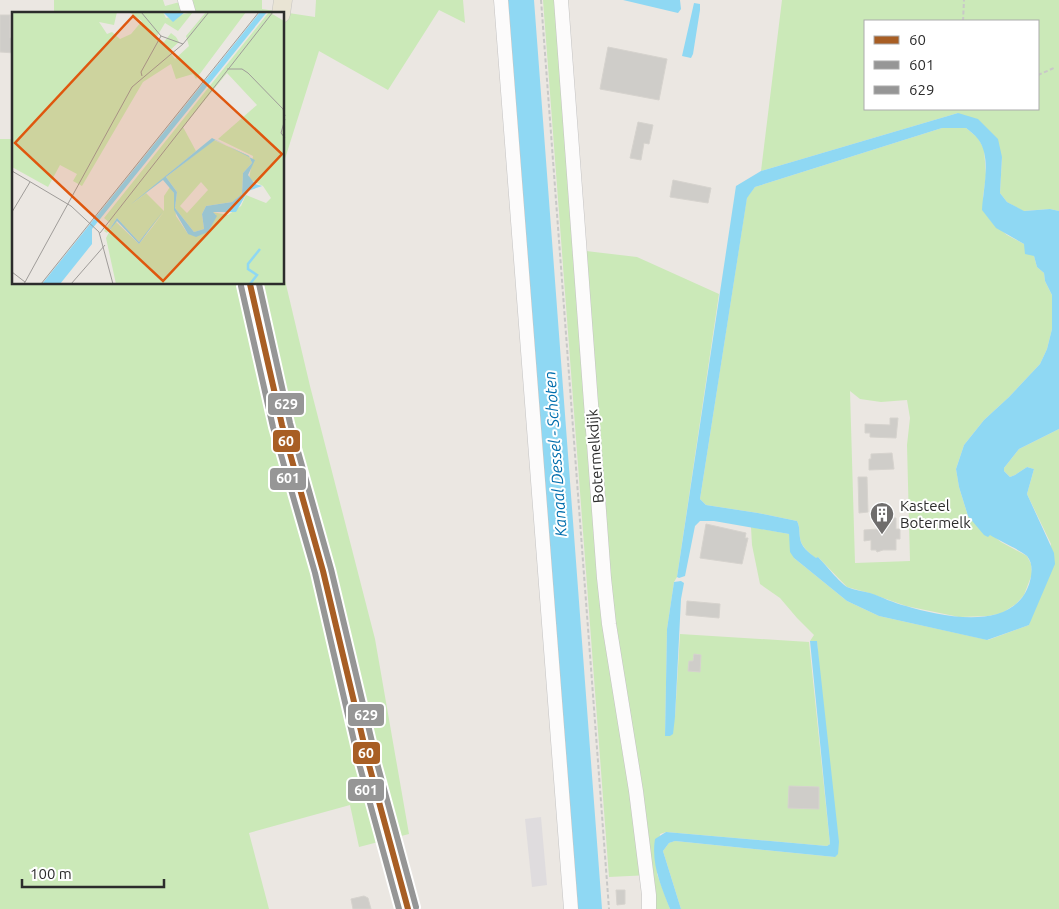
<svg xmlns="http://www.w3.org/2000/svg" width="1059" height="909" font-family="Ubuntu,sans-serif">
<rect width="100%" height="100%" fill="#ebe7e2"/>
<path fill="#dfdcde" d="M541 817 547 885 532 887 525 819Z"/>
<path fill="#cbe9b8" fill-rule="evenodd" d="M54 0H163L165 6 187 0H262V9L315 17 316 0H463L465 23 439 10 388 90 319 51 284 162V14H54Z
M543 0H568L586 251 637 257 719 294 677 577 674 582 667 629 665 736 675 717 680 634 809 642 830 844 827 846 666 832 660 834 657 874 670 909H653L650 875 609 877Z
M782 0H1059V211L1050 209 1023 211 1007 202 1000 193 1002 157 958 113 761 171ZM865 21H1038V109H865Z
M942 128H966L978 138 984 149 986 175 983 197 990 220 1007 235 1024 244 1034 256 1037 267 1044 273 1045 281 1052 295V329L1047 349 1040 364 1009 397 984 420 964 445 956 469 959 487 968 516 1001 542 1027 556 1031 564 1032 574 1024 595 1016 604 1002 613 988 616 959 617 906 606 869 593 847 587 818 557 816 559C810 553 801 547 800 538 799 531 800 527 797 521L758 513 706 505 700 499 747 197 755 187ZM850 391 860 399 881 402 907 400 910 418 907 445 910 561 855 563Z
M0 139H14V284H284V276L310 386 375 639 409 834 359 847 350 805 249 833 269 909H0Z
M1059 429V909H681L663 851 669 843 675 841 835 857 817 641H810L814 635 797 618 780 598 760 584 752 545 751 527 789 534 794 558 847 601 879 616 988 640 1029 625 1051 544 1027 494 1034 469 1027 467 1015 475 1010 477 1004 471V468L1019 449Z"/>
<path fill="#8fd8f3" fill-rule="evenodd" d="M508 0H534L602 909H578Z
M623 0H680L681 9 678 13Z
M694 3 700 4V10L693 54 691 58 682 56Z
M958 113 978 119 998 139 1002 157 1000 193 1007 202 1024 211 1050 209 1059 211V429L1019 449 1004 468V471L1010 477 1015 475 1027 467 1034 469 1027 494 1054 553 1055 564 1029 625 987 640 879 616 847 601 794 558 790 552 789 534 714 521H700L695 526 685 576 679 578 677 577 736 186 761 171ZM942 128H966C970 131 975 135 978 139 992 157 983 189 982 210L996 228 1024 244 1025 254 1034 256 1037 267 1044 273 1045 281 1052 295V329L1047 349 1040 364 1009 397 984 420 964 445 956 469 959 487 968 516 984 535 988 537 990 535C1000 541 1020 550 1027 556 1033 563 1032 573 1030 581 1016 633 943 617 906 606 893 603 882 597 870 593 863 591 854 590 847 587 840 583 825 564 818 557L816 558C809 553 801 547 800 538 799 531 800 527 797 521L758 513 706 505 700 499 747 198 755 187Z
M681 581 684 583 681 599 675 717 673 734 670 736H665L667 629 674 582Z
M810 641H817L839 842 838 854 835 857 675 841 669 843 663 851 681 909H670C661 886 651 864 655 839L666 832 827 846 830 844Z"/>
<path fill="#cfcdc9" stroke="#d6d3ce" d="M0 15H10V38H14V53L0 52Z
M608 47 667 59 659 100 600 89Z
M638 122 653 125 649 144 644 143 641 160 630 158Z
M673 180 711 188 708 203 670 197Z
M890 418H898L896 438 870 437V433H865V424L890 425Z
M892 453 894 469 869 470V459H871V454Z
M858 477H867L868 512 859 513Z
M896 518V529H900V539H896V550H883L877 552 876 550H871V540L864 541V530L878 529V519Z
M706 524 746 533 745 538H748L742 564 700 558Z
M687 601 720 604 719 618 686 615Z
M694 654 701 655 700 672 688 671 689 661H693Z
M789 786 819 787V809L788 808Z
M616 890H625V904L617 905Z
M364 896 368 898 371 909H353L351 899Z"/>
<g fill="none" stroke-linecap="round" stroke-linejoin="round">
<g stroke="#c4c3c3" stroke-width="15">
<path id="minor" d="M185 0 189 14
M501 0 571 909
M561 0 604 578 609 624 636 791 649 895V909"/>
</g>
<g stroke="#c6c4c2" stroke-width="19">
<path id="major" d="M281 14 283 0
M250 284 282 425 323 571 369 765 408 909"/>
</g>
<path stroke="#c8c8c7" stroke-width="2" stroke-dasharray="4 2.5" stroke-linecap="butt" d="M541 0 609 909
M963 21 964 0
M1038 75 1054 68"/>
<use href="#minor" stroke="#fcfbfb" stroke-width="14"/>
<use href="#major" stroke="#e9e4d4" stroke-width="18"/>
<g stroke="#fff" stroke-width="10">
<path id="bus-1" d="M250 284 282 425 323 571 369 765 408 909"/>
</g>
<g stroke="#fff" stroke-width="10">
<path id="bus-2" d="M241 286 273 427 315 573 360 767 399 909"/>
</g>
<g stroke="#fff" stroke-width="10">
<path id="bus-3" d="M259 284 290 423 331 569 377 763 416 907"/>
</g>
<use href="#bus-1" stroke="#a85e24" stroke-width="6"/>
<use href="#bus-2" stroke="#969696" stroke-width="6"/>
<use href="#bus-3" stroke="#969696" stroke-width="6"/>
</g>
<defs>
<g id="building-pin" transform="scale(1.25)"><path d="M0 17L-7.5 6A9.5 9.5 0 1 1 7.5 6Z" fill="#6f6d6c" stroke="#fff"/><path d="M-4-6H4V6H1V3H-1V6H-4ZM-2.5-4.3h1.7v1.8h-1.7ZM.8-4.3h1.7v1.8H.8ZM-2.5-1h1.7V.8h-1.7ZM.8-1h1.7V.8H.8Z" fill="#fff"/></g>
</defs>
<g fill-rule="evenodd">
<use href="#building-pin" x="882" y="514"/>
</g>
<g text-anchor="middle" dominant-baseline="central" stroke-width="4" stroke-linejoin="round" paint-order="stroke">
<g font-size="15" fill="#2c2c2c" stroke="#fff">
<text transform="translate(595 456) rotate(-94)">Botermelkdijk</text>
</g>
<g font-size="15" fill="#2c2c2c" stroke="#fff" text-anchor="start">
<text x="900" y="505">Kasteel<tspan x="900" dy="17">Botermelk</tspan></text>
</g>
<g font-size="16" font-style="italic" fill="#006ead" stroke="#fff">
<text transform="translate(555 454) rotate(-94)">Kanaal Dessel - Schoten</text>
</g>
</g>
<g transform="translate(12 12)">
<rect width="272" height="272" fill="#ebe7e2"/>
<path d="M0 0H105L102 13 87 10 95 22 100 20 108 27 119 22 130 9 117 0H151L154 6 181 0 166 19 153 11 144 26 152 30 159 21 164 25 167 30 157 39 163 47 177 34 174 24 194 0H234L184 67 181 62 164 67 159 52 131 70 70 174 61 169 65 162 48 153 36 175 0 155ZM257 0 272 9V272H104L94 226 103 209 127 232 152 200 127 230 105 206 95 221 92 219 98 211 92 206ZM215 61 245 93 206 127 241 144 237 167 251 174 259 186 254 191 234 183 229 194 216 203 200 200 204 203 196 220 176 222 164 204 162 181 158 175 152 184V199L134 181 119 193 184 139 171 115ZM202 128 237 144 240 151 231 161 230 182 220 190 194 194 190 202 192 217 182 220 163 196 165 180 154 165ZM189 170 196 178 175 201 168 194Z" fill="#cbe9b8" fill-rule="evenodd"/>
<path d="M151 0H173L161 10ZM248 0H255L80 217V232L48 272H30ZM200 126 243 148 236 163 243 172 250 174 236 179 224 200H201L205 204 196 220 184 225 176 222 162 198V181L151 168 118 193ZM203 128 237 144 240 151 231 161 230 182 220 190 194 194 190 202 192 217 182 220 163 196 165 180 154 165ZM151 199 127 232 105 209 95 221 105 206 127 230Z" fill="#8fd8f3" fill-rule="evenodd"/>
<path fill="none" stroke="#8fd8f3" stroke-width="2.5" d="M238 272 245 263 236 257V252L248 237"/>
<path fill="none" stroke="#9f9c99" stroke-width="1" d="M129 0 149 24 171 32M215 57H230L236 61 271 97 273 104M130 64 129 60 149 24M273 107 269 121 273 126M0 159 59 194 87 220 101 272M0 200 18 170M88 221 261 0M0 260 13 270M12 272 120 75 171 32 197 0M29 272 247 0M59 272 93 233"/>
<path fill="#df570e" fill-opacity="0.15" stroke="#df570e" stroke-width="2.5" d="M121 4 270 142 151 269 3 131Z"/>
<rect width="272" height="272" fill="none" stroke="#2c2c2c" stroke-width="2.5"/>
</g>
<g stroke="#fff" stroke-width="2">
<rect x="267" y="392" width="38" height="24" rx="5" fill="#969696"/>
<rect x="272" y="429" width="29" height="24" rx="5" fill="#a85e24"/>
<rect x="269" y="467" width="38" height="24" rx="5" fill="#969696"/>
<rect x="347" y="703" width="38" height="24" rx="5" fill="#969696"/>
<rect x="352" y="741" width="29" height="24" rx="5" fill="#a85e24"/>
<rect x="347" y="778" width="38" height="24" rx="5" fill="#969696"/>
</g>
<g font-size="14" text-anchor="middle" font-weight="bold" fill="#fff">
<text x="286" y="409">629</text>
<text x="286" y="446">60</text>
<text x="288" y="483">601</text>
<text x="366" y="720">629</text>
<text x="366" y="758">60</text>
<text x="366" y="795">601</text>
</g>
<rect x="864" y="20" width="175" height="90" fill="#ffffff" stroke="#ababab"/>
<rect x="874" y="36" width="25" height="8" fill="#a85e24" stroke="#ababab"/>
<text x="909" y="45" font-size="15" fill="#2c2c2c">60</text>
<rect x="874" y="61" width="25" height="8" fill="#969696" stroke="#ababab"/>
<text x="909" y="70" font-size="15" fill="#2c2c2c">601</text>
<rect x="874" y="86" width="25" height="8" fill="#969696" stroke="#ababab"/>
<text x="909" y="95" font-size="15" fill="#2c2c2c">629</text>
<path d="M22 879v8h142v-8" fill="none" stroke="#2c2c2c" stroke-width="2.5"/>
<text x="30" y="879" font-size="15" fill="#2c2c2c" stroke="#ffffff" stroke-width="4" paint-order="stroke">100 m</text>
</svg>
